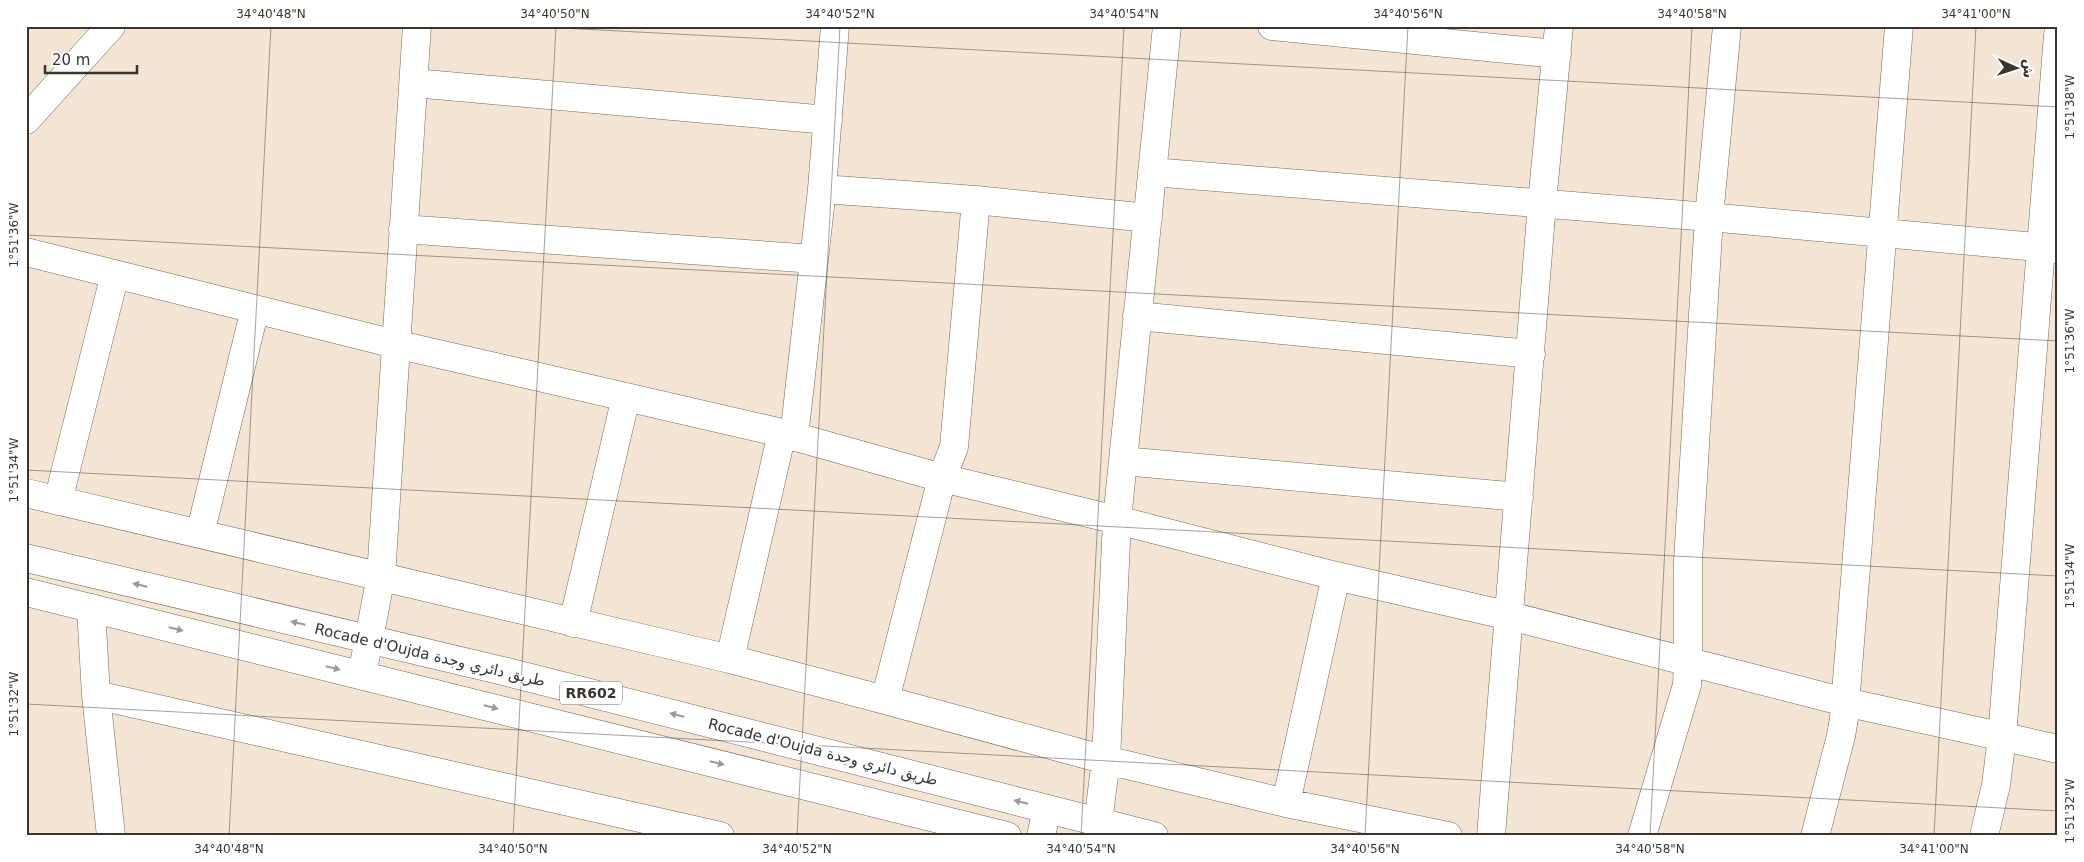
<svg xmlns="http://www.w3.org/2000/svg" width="2084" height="862" font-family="'DejaVu Sans',Vazirmatn,sans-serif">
<rect width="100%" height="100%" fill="#f3e4d3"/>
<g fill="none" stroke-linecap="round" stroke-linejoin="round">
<g stroke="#756859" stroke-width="29">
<path id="street" d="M1272 26 1557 54
M414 83 828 120
M26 120 111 26
M1152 172 1709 217 2058 249
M822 189 976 200 1148 218
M403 229 814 259
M26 252 395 344 782 433 942 478 1117 520 1336 576 1510 616 1845 702 2058 749
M1137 316 1531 354
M794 437 822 189 835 26
M1123 461 1519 497
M26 493 730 659 885 700 942 478 954 447 976 200
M58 501 115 274
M200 534 255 309
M91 608 96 695 111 836
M573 623 626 397
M730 659 782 433
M362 675 381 576 417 26
M96 695 720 836
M885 700 1106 760 1286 803 1448 836
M1286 803 1336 576
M1098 822 1106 760 1117 520 1167 26
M1491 836 1542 203 1559 26
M1642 836 1687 685 1688 662V560L1709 217 1727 26
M1815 836 1841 736 1844 718 1899 26
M1984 836 1996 785 2002 737 2058 35"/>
</g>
<g stroke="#756859" stroke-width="29">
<path id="highway" d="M26 558 503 671 1154 836
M26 592 1007 836
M1041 836 1047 809"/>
</g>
<use href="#street" stroke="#fff" stroke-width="28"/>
<use href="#highway" stroke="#fff" stroke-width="28"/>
</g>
<defs><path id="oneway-solid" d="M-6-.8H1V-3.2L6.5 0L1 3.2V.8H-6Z" transform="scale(1.25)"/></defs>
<g fill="#9c9a96">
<use href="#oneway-solid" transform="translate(140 585) rotate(-167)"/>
<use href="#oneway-solid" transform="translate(298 623) rotate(-167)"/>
<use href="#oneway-solid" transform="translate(176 629) rotate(14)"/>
<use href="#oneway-solid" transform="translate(333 668) rotate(14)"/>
<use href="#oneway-solid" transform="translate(491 707) rotate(14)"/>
<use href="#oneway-solid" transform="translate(677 715) rotate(-166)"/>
<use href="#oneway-solid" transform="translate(717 763) rotate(14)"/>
<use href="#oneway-solid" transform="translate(1021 802) rotate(-166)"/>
</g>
<path fill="none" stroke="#3a342e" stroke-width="1" stroke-opacity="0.45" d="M524 26 2058 107M26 235 2058 341M26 470 2058 576M26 704 2058 811M229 836 271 26M513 836 556 26M797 836 840 26M1081 836 1124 26M1365 836 1408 26M1650 836 1692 26M1934 836 1976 26"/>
<g text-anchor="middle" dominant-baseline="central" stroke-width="4.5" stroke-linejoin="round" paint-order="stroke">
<rect fill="#fff" stroke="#75716d" stroke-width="1" x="560" y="681.5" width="62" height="23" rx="4"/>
<g font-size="14" font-weight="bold" fill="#3a342e">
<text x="591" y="693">RR602</text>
</g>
<g font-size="15" fill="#3a342e" stroke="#fff">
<text transform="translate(430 655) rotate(13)">Rocade d'Oujda طريق دائري وجدة</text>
<text transform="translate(823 752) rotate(14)">Rocade d'Oujda طريق دائري وجدة</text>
</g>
</g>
<rect width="2084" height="862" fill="none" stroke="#ffffff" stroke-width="55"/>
<g transform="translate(2016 68) rotate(93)" stroke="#ffffff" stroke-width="4" paint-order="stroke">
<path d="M0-4L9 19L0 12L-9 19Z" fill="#3a342e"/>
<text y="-8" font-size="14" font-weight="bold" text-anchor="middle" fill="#3a342e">ش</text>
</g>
<path d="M45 65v8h92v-8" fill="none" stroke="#3a342e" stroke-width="2.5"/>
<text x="52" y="65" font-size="15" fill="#3a342e" stroke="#ffffff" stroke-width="4" paint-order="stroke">20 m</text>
<rect x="28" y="28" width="2028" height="806" fill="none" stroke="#3a342e" stroke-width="2"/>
<g font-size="12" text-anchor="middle" fill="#3a342e">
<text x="271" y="18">34°40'48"N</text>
<text x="555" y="18">34°40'50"N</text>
<text x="840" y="18">34°40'52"N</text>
<text x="1124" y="18">34°40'54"N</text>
<text x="1408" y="18">34°40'56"N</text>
<text x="1692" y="18">34°40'58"N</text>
<text x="1976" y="18">34°41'00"N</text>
<text transform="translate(2070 107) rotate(-90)" y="4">1°51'38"W</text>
<text transform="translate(14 235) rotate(-90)" y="4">1°51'36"W</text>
<text transform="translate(2070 341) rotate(-90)" y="4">1°51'36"W</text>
<text transform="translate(14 470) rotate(-90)" y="4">1°51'34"W</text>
<text transform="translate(2070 576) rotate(-90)" y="4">1°51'34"W</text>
<text transform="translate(14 704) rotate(-90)" y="4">1°51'32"W</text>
<text transform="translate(2070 811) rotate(-90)" y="4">1°51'32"W</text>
<text x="229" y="853">34°40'48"N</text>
<text x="513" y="853">34°40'50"N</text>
<text x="797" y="853">34°40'52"N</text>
<text x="1081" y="853">34°40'54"N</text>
<text x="1365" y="853">34°40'56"N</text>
<text x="1650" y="853">34°40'58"N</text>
<text x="1934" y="853">34°41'00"N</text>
</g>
</svg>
